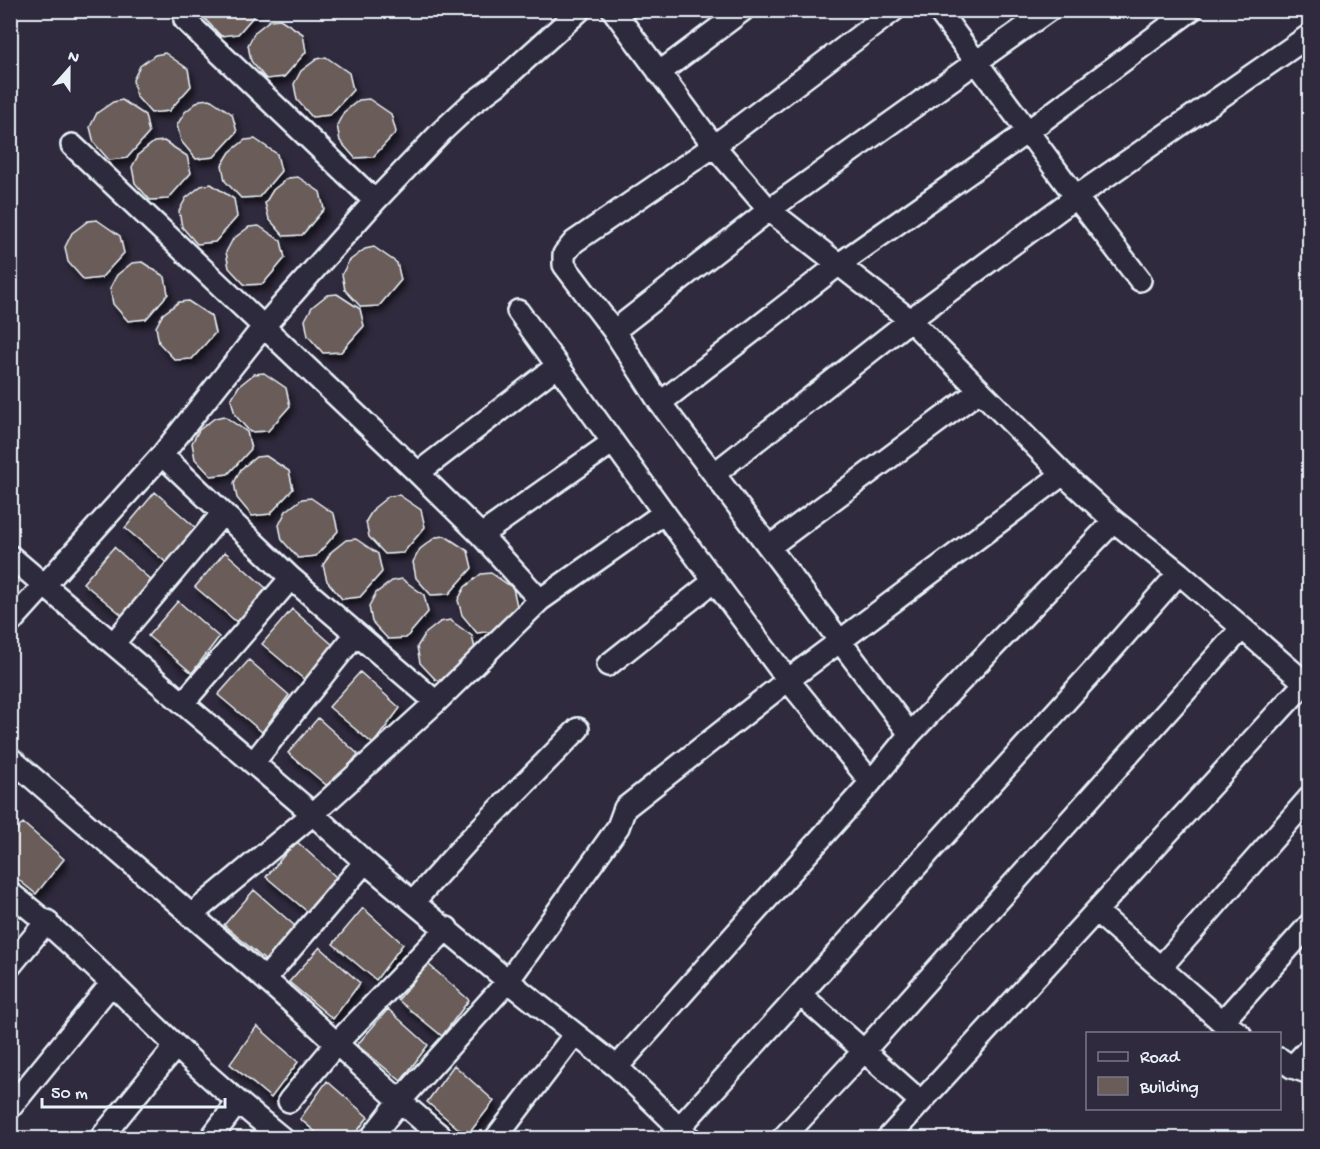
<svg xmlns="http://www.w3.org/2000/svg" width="1320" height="1149" font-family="'Gochi Hand',sans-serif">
<defs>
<filter id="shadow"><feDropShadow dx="3.5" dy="6" stdDeviation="3" flood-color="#0009"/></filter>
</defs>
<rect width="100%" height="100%" fill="#2f2a3d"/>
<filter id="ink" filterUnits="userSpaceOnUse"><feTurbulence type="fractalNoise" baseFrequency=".0167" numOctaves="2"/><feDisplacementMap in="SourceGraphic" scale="12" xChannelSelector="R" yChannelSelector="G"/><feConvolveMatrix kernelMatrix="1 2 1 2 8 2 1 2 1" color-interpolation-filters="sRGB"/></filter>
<g filter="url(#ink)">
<path fill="#6a5c59" stroke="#e8f1f8" stroke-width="1.5" filter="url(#shadow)" d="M203 10H259L238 34 221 36 205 19Z
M280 19 303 34 306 52 284 77 266 79 251 61 248 45 255 32 270 20Z
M165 53 188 69 191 86 169 111 151 113 136 96 133 80 140 66 155 55Z
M326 57 349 73 353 90 330 115 312 117 297 100 294 84 301 71 317 59Z
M210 99 232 114 237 132 214 157 196 159 181 141 177 125 185 112 200 100Z
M369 99 391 114 396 132 373 157 355 158 340 141 337 125 344 112 359 100Z
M122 100 145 115 149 133 127 158 109 160 94 143 90 127 97 113 113 102Z
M255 139 277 154 281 171 259 197 241 198 225 181 222 165 230 152 245 140Z
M164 141 187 156 191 173 168 199 150 200 135 183 132 167 139 154 154 142Z
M298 177 320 192 324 209 302 235 284 236 269 219 265 203 273 190 288 178Z
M211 184 234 199 237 217 215 242 197 244 182 227 179 211 186 198 201 186Z
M97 220 120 236 124 253 101 278 84 280 68 262 65 247 72 233 88 221Z
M259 226 281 241 285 258 263 284 245 285 229 268 226 252 233 239 249 227Z
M374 247 397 263 401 280 379 306 361 307 345 290 342 274 349 261 365 249Z
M142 262 165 277 168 294 146 319 128 321 113 304 110 288 117 275 132 263Z
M337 294 360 309 364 326 341 352 323 353 308 336 305 320 312 307 327 295Z
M188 301 211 316 215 333 192 359 175 360 159 343 156 327 163 314 179 302Z
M264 373 286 388 290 406 268 431 250 432 235 415 231 399 239 386 254 374Z
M224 416 247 432 251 449 228 474 211 476 195 459 192 443 199 430 215 418Z
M266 456 289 471 293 489 270 514 252 516 237 498 234 483 241 469 256 457Z
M155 492 196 528 168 564 125 528Z
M399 495 421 510 425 527 403 553 385 554 369 537 366 521 374 508 389 496Z
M311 498 334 514 338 531 316 556 298 558 282 540 279 525 286 511 302 499Z
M445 536 468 551 472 568 449 594 431 595 416 578 413 562 420 549 436 537Z
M356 539 378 554 382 572 360 597 342 599 327 581 323 565 331 552 346 540Z
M114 547 154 583 127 619 83 583Z
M225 552 266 588 239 624 195 587Z
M491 573 513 588 517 606 495 631 477 633 462 615 458 600 465 587 481 574Z
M402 579 424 595 428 612 406 638 388 639 372 622 369 606 376 593 392 581Z
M178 601 219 637 192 673 148 636Z
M292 609 333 645 306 681 262 644Z
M450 620 472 636 476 653 454 679 436 680 420 663 417 647 425 634 440 622Z
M249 660 289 695 262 732 218 695Z
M360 672 400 708 373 744 329 707Z
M318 718 358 754 331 789 288 753Z
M23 823 64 859 36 894 10 873V838Z
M296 841 336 877 309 913 266 877Z
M254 890 295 926 267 962 224 925Z
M363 908 403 944 376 980 333 944Z
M320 947 360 983 333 1019 289 982Z
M428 964 469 1000 442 1036 398 1000Z
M388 1009 428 1045 401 1081 357 1045Z
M257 1026 298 1062 271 1098 230 1064Z
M454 1065 494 1101 467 1136 427 1102Z
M327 1081 368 1117 352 1138H323L300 1119Z"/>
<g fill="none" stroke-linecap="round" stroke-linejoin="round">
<g stroke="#e8f1f8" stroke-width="26">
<path id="street" d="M613 10 714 146 769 210 910 320 1063 474 1114 521 1179 573 1310 687
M938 10 1076 197 1140 280
M185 20 375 201
M659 73 743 10
M72 145 418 473 481 535 540 600 436 702
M518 311 686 543 788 680 871 782
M614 331 564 265V254L574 242 714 146 894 10
M660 403 614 331 769 210 1049 10
M162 455 291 578 436 702 313 814 190 916
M418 473 557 366
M714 474 660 403 838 265 1027 132 1191 10
M481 535 613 442
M769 547 979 391
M10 556 313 814 365 862 508 981 617 1067 690 1138
M540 600 664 513
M10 623 162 455 264 326 375 201 442 131 471 104 497 85 580 10
M113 644 223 513
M608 665 714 581
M183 703 291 578
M910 734 714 474 910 320 1076 197 1310 35
M10 758C98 835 187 910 274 987 331 1037 385 1090 443 1138
M253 763 356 634
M10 893C70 939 121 994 175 1045 209 1078 246 1109 282 1138
M414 901 467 842 578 729
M1096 911 1222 1022 1240 1034
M10 966 47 921
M1161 967 1310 797
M265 979 365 862
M801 995 920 1101
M1222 1022 1310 924
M1280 1059 1292 1067 1310 1073
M617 1067 871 782 910 734 1114 521
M1292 1067 1310 1048
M289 1101 337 1043 447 928
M10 1108 112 983
M101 1138 176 1046
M211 1138 238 1102
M371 1138 399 1102 508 981 618 827 625 808 788 680 1063 474
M496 1138 575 1034
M670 1138 1103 660 1179 573
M783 1138 863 1052 1242 628
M888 1138 1305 683"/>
</g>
<use href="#street" stroke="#2f2a3d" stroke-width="21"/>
</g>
</g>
<rect width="1320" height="1149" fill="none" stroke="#2f2a3d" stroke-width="36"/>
<rect x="18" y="18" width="1284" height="1113" fill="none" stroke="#e8f1f8" stroke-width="2" filter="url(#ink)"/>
<rect x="1086" y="1032" width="195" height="78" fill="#2f2a3d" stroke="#797a88" stroke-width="1.5"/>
<rect x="1098" y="1052" width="30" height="9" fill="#2f2a3d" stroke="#797a88" stroke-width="1.5"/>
<text x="1140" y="1062" font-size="18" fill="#e8f1f8">Road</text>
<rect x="1098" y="1077" width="30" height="18" fill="#6a5c59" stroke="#797a88" stroke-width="1.5"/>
<text x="1140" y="1092" font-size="18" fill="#e8f1f8">Building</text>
<g transform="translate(69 69) rotate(21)" stroke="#2f2a3d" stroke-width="4.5" paint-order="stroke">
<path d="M0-4.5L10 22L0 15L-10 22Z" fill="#e8f1f8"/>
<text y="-9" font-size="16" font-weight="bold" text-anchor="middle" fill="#e8f1f8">N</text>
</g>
<path d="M42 1098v9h183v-9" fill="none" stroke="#e8f1f8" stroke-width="3"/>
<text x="51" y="1098" font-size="18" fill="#e8f1f8" stroke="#2f2a3d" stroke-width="4.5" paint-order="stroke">50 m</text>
</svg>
